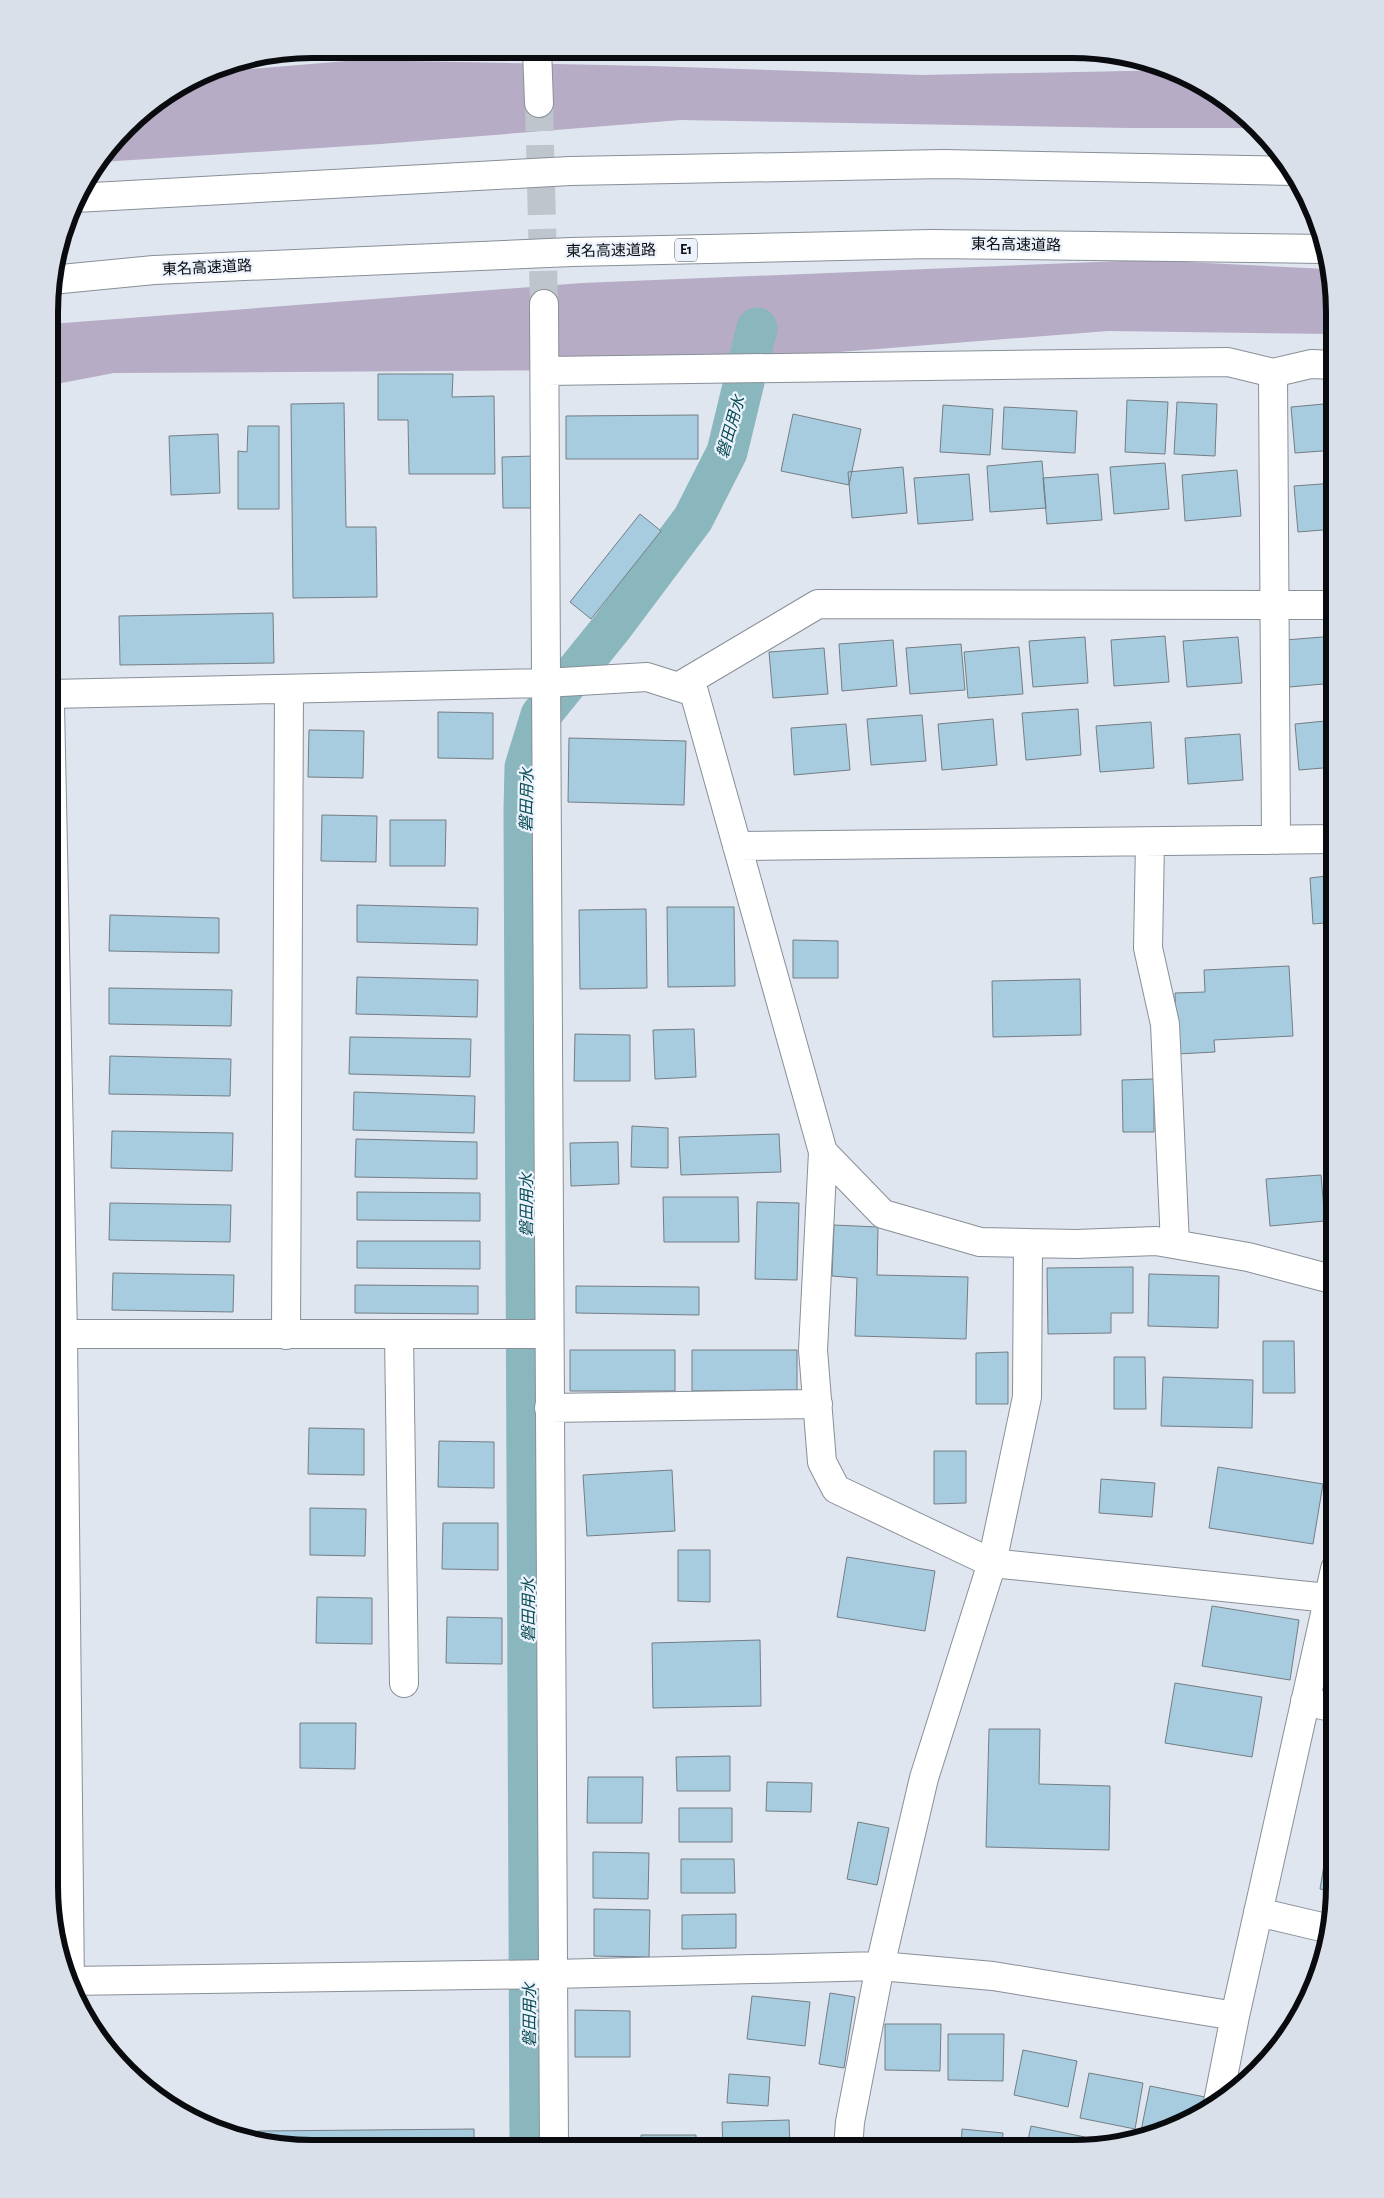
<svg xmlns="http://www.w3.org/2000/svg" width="1384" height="2198" font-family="'Alegreya Sans','Noto Sans JP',sans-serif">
<rect width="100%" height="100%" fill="#dfe6ef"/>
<path fill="#b7acc6" d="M358 60 651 66 922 75 1176 70 1232 103 1257 128H1130L681 120 381 144 101 162 138 114 204 73Z
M1147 260 1327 269 1335 311V334L1108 331 610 370 114 373 51 385V324L582 283Z"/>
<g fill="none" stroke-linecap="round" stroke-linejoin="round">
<path stroke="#8ab6bd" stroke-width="41" d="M530 2148 524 810 525 767 541 715 612 627 693 519 727 452 757 328"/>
</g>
<path fill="#a7cbdf" stroke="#747e84" d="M378 374H453L452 397 494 396 495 474H409L408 420H378Z
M1127 400 1168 402 1165 454 1125 452Z
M1177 402 1217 404 1215 456 1174 454Z
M344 403 346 527H376L377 597 293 598 291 404Z
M1335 403V450L1295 453 1291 407Z
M943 405 993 409 990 455 940 452Z
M1004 407 1077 411 1075 453 1002 449Z
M793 414 861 429 849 485 781 471Z
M698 415V459H566V416Z
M248 426H279V509H238V451L247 452Z
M218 434 220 493 171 495 169 436Z
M534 456 535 508H503L502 457Z
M1042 461 1046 508 990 512 987 466Z
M1165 463 1169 509 1114 514 1110 467Z
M903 467 907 513 852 518 848 472Z
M1237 470 1241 516 1185 521 1182 475Z
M969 474 973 520 918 524 914 478Z
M1098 474 1102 520 1047 524 1043 478Z
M1335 483V529L1298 532 1294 486Z
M640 514 661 531 591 619 570 602Z
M273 613 274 663 120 665 119 616Z
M1165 636 1169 682 1114 686 1111 640Z
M1335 636V683L1289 687 1285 640Z
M1085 637 1088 683 1033 687 1029 641Z
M1238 637 1242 683 1187 687 1183 641Z
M893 640 897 686 842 691 839 644Z
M961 644 965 690 910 694 906 648Z
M1019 647 1023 694 968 698 964 652Z
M824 648 828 694 773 698 769 652Z
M1078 709 1081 755 1026 760 1022 713Z
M438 712 493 713V759L438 758Z
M922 715 926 761 871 765 867 719Z
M993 719 997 765 942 770 938 724Z
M1335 720V767L1299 770 1295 724Z
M1151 722 1154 768 1100 772 1096 726Z
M846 724 850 770 794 775 791 728Z
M309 730 364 731 363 778 308 777Z
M1240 734 1243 780 1188 784 1185 738Z
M569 738 686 741 684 805 568 802Z
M322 815 377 816 376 862 321 861Z
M390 820H446L445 866H390Z
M1335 875V922L1313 924 1310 878Z
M357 905 478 908 477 945 357 942Z
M667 907H734L735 986 668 987Z
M646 909 647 988 580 989 579 910Z
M110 915 219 918V953L109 951Z
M793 940 838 941V978H793Z
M1289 966 1293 1036 1214 1040 1215 1052 1177 1054 1175 993 1205 992 1204 970Z
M357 977 478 980 477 1017 356 1014Z
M1080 979 1081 1035 993 1037 992 981Z
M109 988 232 990 231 1026 109 1024Z
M694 1029 696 1077 655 1079 653 1030Z
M575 1034 630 1035V1081H574Z
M350 1037 471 1039 470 1077 349 1074Z
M110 1056 231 1059 230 1096 109 1094Z
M1154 1079V1132H1123L1122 1080Z
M354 1092 475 1096 474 1133 353 1130Z
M632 1126 668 1128V1168L631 1167Z
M112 1131 233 1133 232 1171 111 1168Z
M779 1134 781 1172 681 1175 679 1137Z
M356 1139 477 1142V1179L355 1177Z
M618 1142 619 1184 571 1186 570 1143Z
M1321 1175 1325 1221 1270 1226 1266 1179Z
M357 1192 480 1193V1221L357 1220Z
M663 1197H738L739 1242H664Z
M757 1202 799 1203 797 1280 755 1279Z
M110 1203 231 1205 230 1242 109 1240Z
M834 1225 878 1227 877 1275 968 1277 966 1339 855 1336 857 1278 832 1276Z
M357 1241H480V1269L357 1268Z
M1133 1267V1313H1111V1333L1048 1334 1047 1268Z
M113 1273 234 1275 233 1312 112 1310Z
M1149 1274 1219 1276 1218 1328 1148 1326Z
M355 1285 478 1286V1314L355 1313Z
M576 1286 699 1287V1315L576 1313Z
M1263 1341H1294L1295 1393H1263Z
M570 1350H675V1391H570Z
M692 1350H797V1390L692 1391Z
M1008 1352V1404H976V1353Z
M1114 1357H1145L1146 1409H1114Z
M1163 1377 1253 1380 1252 1428 1161 1426Z
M309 1428 364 1429V1475L308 1474Z
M439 1441 494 1442V1488L438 1487Z
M934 1451H966V1503L934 1504Z
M1218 1467 1323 1484 1313 1544 1209 1528Z
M672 1470 675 1531 587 1536 583 1475Z
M1101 1479 1155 1483 1152 1517 1099 1513Z
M310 1508 366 1509 365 1556 310 1555Z
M443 1523H498V1570L442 1569Z
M678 1550H710V1602L678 1601Z
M847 1557 935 1571 925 1631 837 1617Z
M317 1597 372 1598V1644L316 1643Z
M1212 1606 1299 1620 1290 1680 1202 1666Z
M447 1617 502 1618V1664L446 1663Z
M760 1640 761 1706 653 1708 652 1643Z
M1175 1683 1262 1697 1252 1757 1165 1743Z
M300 1723H356L355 1769 300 1768Z
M989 1729H1040L1039 1784 1110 1786 1109 1850 986 1847Z
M730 1756V1791H677L676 1757Z
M588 1777H643L642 1823H587Z
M767 1782 812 1783 811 1812 766 1811Z
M679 1808H732V1842H679Z
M858 1822 889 1828 877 1885 847 1879Z
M1330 1829 1335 1830V1892L1320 1889Z
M593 1852 649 1853 648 1899 593 1898Z
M681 1859H734L735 1893H681Z
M594 1909 650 1910 649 1957 594 1956Z
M736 1914V1948L682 1949V1915Z
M830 1993 855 1997 844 2068 819 2064Z
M752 1996 810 2002 805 2046 747 2039Z
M575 2010 630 2011V2057H575Z
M885 2024H941L940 2071 885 2070Z
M948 2034H1004L1003 2081 948 2080Z
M1023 2050 1077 2061 1068 2107 1014 2095Z
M1089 2073 1143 2083 1135 2129 1080 2118Z
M729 2074 770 2077 768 2106 727 2103Z
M1150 2086 1205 2097 1202 2112 1173 2129 1153 2133 1141 2131Z
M789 2120 790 2148H723L722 2122Z
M1031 2126 1085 2137 1083 2147 1073 2149H1026Z
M474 2129V2148L277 2147 258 2142V2131Z
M962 2129 1003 2133 1002 2149H961Z
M641 2135H696V2148H641Z"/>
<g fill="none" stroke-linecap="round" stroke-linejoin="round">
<path stroke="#bfc5cd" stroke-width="28" stroke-dasharray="28 14" stroke-linecap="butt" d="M539 103 544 304"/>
<g stroke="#888f97" stroke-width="30">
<path id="minor" d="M537 49 539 103
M544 304 554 2148
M546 371 1228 362 1273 373 1311 364 1335 365
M1273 373 1276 840
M678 687 818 604 1335 605
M50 694 545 683 647 677 694 692 823 1152 883 1214 980 1242 1076 1244 1156 1241 1248 1257 1335 1280
M1150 842 1148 948 1165 1024 1175 1244
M737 846 1335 839
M823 1152 813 1350 822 1462 836 1489 992 1563 1328 1598
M50 1334H549
M399 1334 404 1683
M286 1335 289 689
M549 1408 818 1404
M1305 1701 1335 1708
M1258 1912 1330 1929
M68 1981 553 1974 880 1966 993 1976 1235 2016
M1218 2102 1235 2016 1335 1569
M848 2149 850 2122 880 1966 924 1778 992 1563 1027 1397 1028 1243"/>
</g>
<g stroke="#888f97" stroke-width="30">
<path id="tertiary" d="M50 704 63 1336 70 1990"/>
</g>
<g stroke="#888f97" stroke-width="30">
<path id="motorway" d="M75 198 570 171 943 164 1292 171
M51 280 154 270 572 252 931 244 1323 249"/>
</g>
<use href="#minor" stroke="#fff" stroke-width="28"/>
<use href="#tertiary" stroke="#fff" stroke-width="28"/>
<use href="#motorway" stroke="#fff" stroke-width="28"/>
</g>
<g text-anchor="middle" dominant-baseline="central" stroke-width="4.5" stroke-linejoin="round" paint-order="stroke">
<rect fill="#ecf3fd" stroke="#4d5156" stroke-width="1" x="675" y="238.5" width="22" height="23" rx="4"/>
<g font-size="14" font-weight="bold" fill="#090b0f">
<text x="686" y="250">E1</text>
</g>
<g font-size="15" fill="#090b0f" stroke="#ecf3fd">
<text transform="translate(1016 245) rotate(1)">東名高速道路</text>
<text transform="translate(611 251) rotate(-1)">東名高速道路</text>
<text transform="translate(207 268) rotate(-3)">東名高速道路</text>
</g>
<g font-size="16" font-style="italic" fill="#0a4d55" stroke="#ecf3fd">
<text transform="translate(731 427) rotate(-74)">磐田用水</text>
<text transform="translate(527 800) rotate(-89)">磐田用水</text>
<text transform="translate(527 1205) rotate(-90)">磐田用水</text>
<text transform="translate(529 1610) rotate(-90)">磐田用水</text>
<text transform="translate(530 2015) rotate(-90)">磐田用水</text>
</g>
</g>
<path d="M0 0H1384V2198H0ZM312 58H1072A254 254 0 0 1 1326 312V1886A254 254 0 0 1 1072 2140H312A254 254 0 0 1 58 1886V312A254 254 0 0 1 312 58Z" fill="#dae0ea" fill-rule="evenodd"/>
<path fill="none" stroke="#090b0f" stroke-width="6" d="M312 58H1072A254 254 0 0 1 1326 312V1886A254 254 0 0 1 1072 2140H312A254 254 0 0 1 58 1886V312A254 254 0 0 1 312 58Z"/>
</svg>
